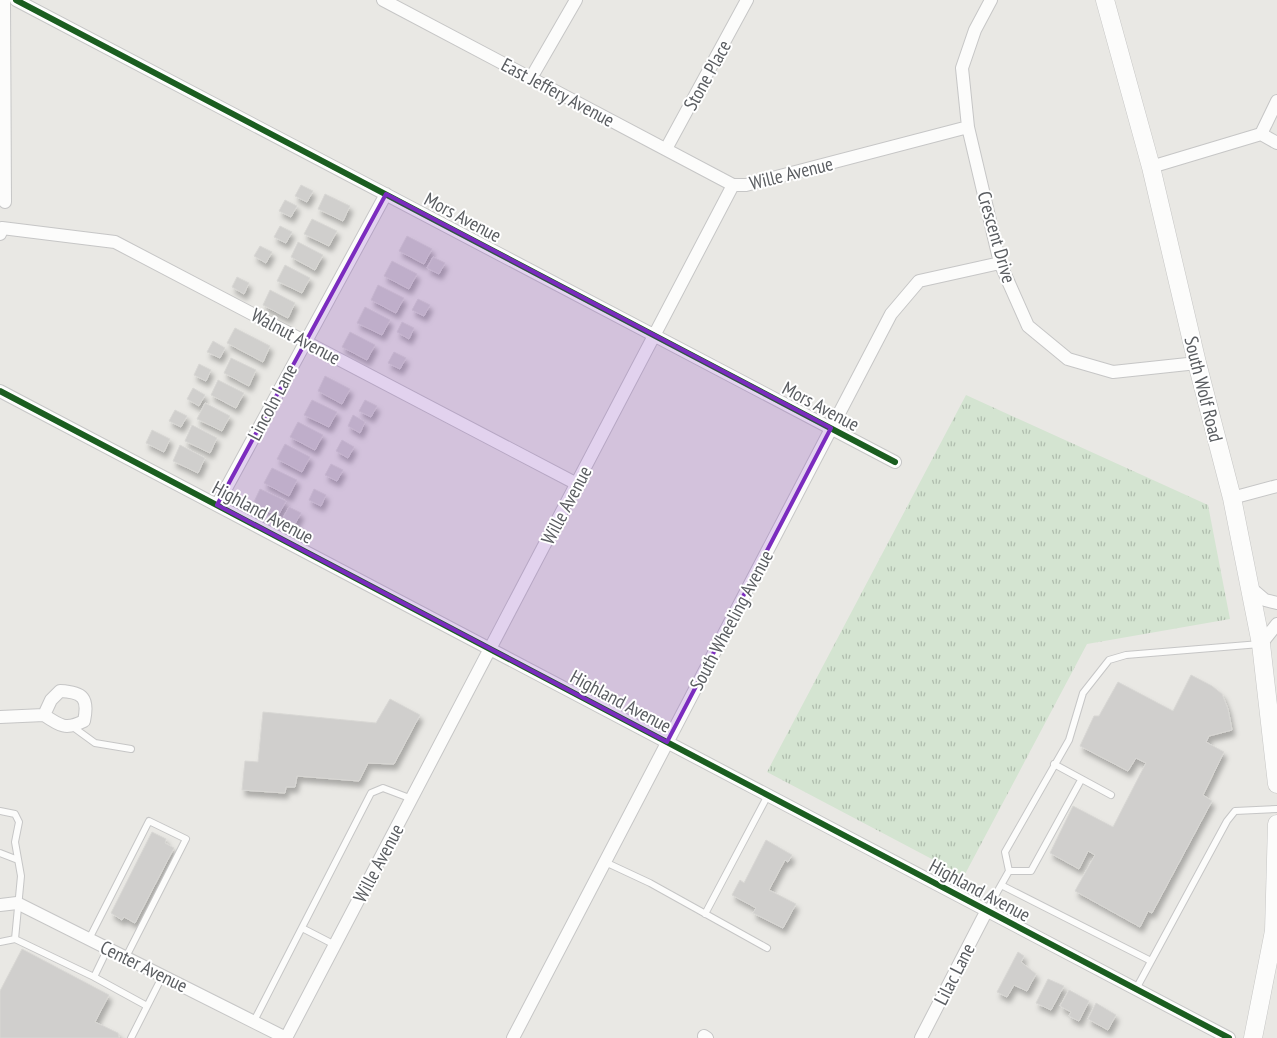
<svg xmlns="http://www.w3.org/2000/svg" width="1277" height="1038" font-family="'PT Sans Narrow',sans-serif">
<defs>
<pattern id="park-tufts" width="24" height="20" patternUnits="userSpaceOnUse" patternTransform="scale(1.25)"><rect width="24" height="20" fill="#d4e4d1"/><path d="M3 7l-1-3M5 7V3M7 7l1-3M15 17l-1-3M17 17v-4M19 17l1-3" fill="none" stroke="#afbcad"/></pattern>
<filter id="shadow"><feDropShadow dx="3" dy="5.5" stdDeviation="2.5" flood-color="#0004"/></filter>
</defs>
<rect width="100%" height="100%" fill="#e9e8e4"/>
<path fill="url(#park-tufts)" d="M966 395 1208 505 1230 619 1087 644 964 876 767 772Z"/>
<path fill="#d0cfcd" stroke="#d8d7d4" filter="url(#shadow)" d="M301 185 313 191 307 202 295 196Z
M325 194 350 206 343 221 318 209Z
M285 200 297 206 291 217 279 211Z
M312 219 337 231 329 246 304 234Z
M280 226 292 232 286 243 274 237Z
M407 236 432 249 424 264 399 251Z
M298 242 323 255 315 270 291 257Z
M260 246 272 252 266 263 254 256Z
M433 257 445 263 439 274 427 268Z
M392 261 417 274 409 289 384 276Z
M285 265 310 278 302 293 277 281Z
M237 277 249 283 244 294 232 287Z
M378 285 404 298 396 313 371 300Z
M270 290 295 303 288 318 263 305Z
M418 299 430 305 424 316 412 310Z
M365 307 390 320 382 335 357 323Z
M402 322 414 328 409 339 397 332Z
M235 328 270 346 263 362 227 343Z
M350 332 375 345 367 360 342 347Z
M213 341 225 348 220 358 207 352Z
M394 352 406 358 400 369 388 363Z
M231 358 256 370 249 386 224 373Z
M199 364 211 370 206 381 194 375Z
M325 376 350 389 342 404 318 391Z
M218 380 244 393 236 408 211 395Z
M193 388 205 395 199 406 187 399Z
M312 400 337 412 329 427 304 415Z
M365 400 377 406 371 417 359 411Z
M205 403 230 416 222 431 197 419Z
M175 410 187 416 181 427 169 421Z
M353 415 365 422 360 433 348 426Z
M298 422 323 435 315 450 290 437Z
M192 425 217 438 210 453 185 441Z
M152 430 170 439 164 452 146 443Z
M342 440 354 447 348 458 336 451Z
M285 444 310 457 302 472 277 459Z
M180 445 205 458 198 473 173 461Z
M331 464 343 470 337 481 325 475Z
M272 468 297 480 289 496 264 483Z
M260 489 286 501 278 516 253 504Z
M314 489 326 495 321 506 309 500Z
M289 507 301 513 295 524 283 518Z
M1191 675 1212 686 1222 694 1228 709 1232 730 1209 736 1206 742 1224 752 1203 795 1212 801 1152 913 1148 911 1140 927 1075 891 1095 855 1088 851 1079 869 1050 853 1073 806 1113 827 1146 763 1136 758 1128 771 1080 746 1094 716H1099L1118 682 1173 711Z
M390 699 420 715 394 764 368 763 359 781 297 776 295 787H286L285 793 242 790 245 761 258 762 263 712 376 723Z
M152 832 166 839 165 843 174 848 135 923 124 917 122 920 111 913Z
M766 840 792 855 788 862 785 860 769 890 796 904 783 928 753 913 756 908 732 895 740 880 744 883Z
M22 949 109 995 95 1022 118 1033 119 1038H0V991Z
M1018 952 1024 956 1021 962 1036 974 1027 991 1014 985 1007 997 997 992Z
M1048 979 1064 986 1051 1010 1036 1003Z
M1069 990 1089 1001 1079 1021 1069 1016 1071 1012 1060 1006Z
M1096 1003 1116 1015 1108 1030 1088 1019Z"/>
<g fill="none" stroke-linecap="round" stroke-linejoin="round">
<g stroke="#c6c6c6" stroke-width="8">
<path id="lane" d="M73 727 95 743 131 749
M1054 764 1111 795
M0 811 15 814 19 822 15 842 21 876 15 939
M0 853 18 860
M605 862 650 883 767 948
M1009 871H1031L1081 780
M1001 885 1151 961
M987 910 1009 871 1005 852 1069 740 1083 693 1109 660 1126 655 1260 644
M705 914 768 795
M302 928 335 945
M89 939 149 821 186 839 126 957
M0 942 15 939 94 977 147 1006
M94 977 108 948
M1136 989 1227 821 1235 811 1277 809
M254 1021 371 793 383 788 412 799
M131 1038 163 975"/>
</g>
<g stroke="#c6c6c6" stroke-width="14">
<path id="street" d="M4 0 5 202
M16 0 895 462
M383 0 733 185H746L968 127
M991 0 975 30 962 68 968 127 1000 263 1028 326 1068 359 1113 372 1197 363
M531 78 576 0
M1261 134 1277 101
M666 149 747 0
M1151 167 1261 134 1277 143
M0 234 2 228 115 242 577 484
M0 391 1229 1038
M1232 498 1277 486
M217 505 386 194
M1251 588 1265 600 1277 603
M1261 644 1277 624
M60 691C83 692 89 698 84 721 66 730 60 726 44 715L51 700Z
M0 717 44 715
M0 905 17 903 286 1038
M704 1036 707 1038
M286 1038 733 185
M513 1038 891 314 919 281 1000 263
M921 1038 987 910"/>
</g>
<g stroke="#c6c6c5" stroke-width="19">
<path id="secondary" d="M1105 0 1151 167 1197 363 1232 498 1261 644 1277 784
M1253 1038 1274 931 1277 824"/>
</g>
<use href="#lane" stroke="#fcfcfb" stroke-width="6"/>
<use href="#street" stroke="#fcfcfb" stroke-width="12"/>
<use href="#secondary" stroke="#fcfcfb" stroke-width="18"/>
<g stroke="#fff" stroke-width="9">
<path id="cycleway" d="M16 0 895 462
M0 391 1229 1038"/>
</g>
<use href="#cycleway" stroke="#1b5e20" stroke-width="6"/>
</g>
<path fill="#7b2cbf" fill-opacity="0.2" stroke="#7b2cbf" stroke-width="4" stroke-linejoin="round" d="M386 194 831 428 667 742 217 505Z"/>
<g text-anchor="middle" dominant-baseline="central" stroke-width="4" stroke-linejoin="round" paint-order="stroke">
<g font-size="19" fill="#5a5d61" stroke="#fff">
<text transform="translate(707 75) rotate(-61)">Stone Place</text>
<text transform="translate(558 92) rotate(28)">East Jeffery Avenue</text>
<text transform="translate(791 173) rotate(-14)">Wille Avenue</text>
<text transform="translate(463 217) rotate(28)">Mors Avenue</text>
<text transform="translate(997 237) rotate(74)">Crescent Drive</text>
<text transform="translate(296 336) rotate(28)">Walnut Avenue</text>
<text transform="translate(1204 389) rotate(76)">South Wolf Road</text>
<text transform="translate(272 402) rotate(-62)">Lincoln Lane</text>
<text transform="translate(821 406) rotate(28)">Mors Avenue</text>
<text transform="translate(566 505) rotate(-62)">Wille Avenue</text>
<text transform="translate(263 512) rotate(28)">Highland Avenue</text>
<text transform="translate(731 620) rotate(-62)">South Wheeling Avenue</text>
<text transform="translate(621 701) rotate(28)">Highland Avenue</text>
<text transform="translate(378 863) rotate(-62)">Wille Avenue</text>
<text transform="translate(980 890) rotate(28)">Highland Avenue</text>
<text transform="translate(144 966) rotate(26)">Center Avenue</text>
<text transform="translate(954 974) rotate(-63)">Lilac Lane</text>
</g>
</g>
</svg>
